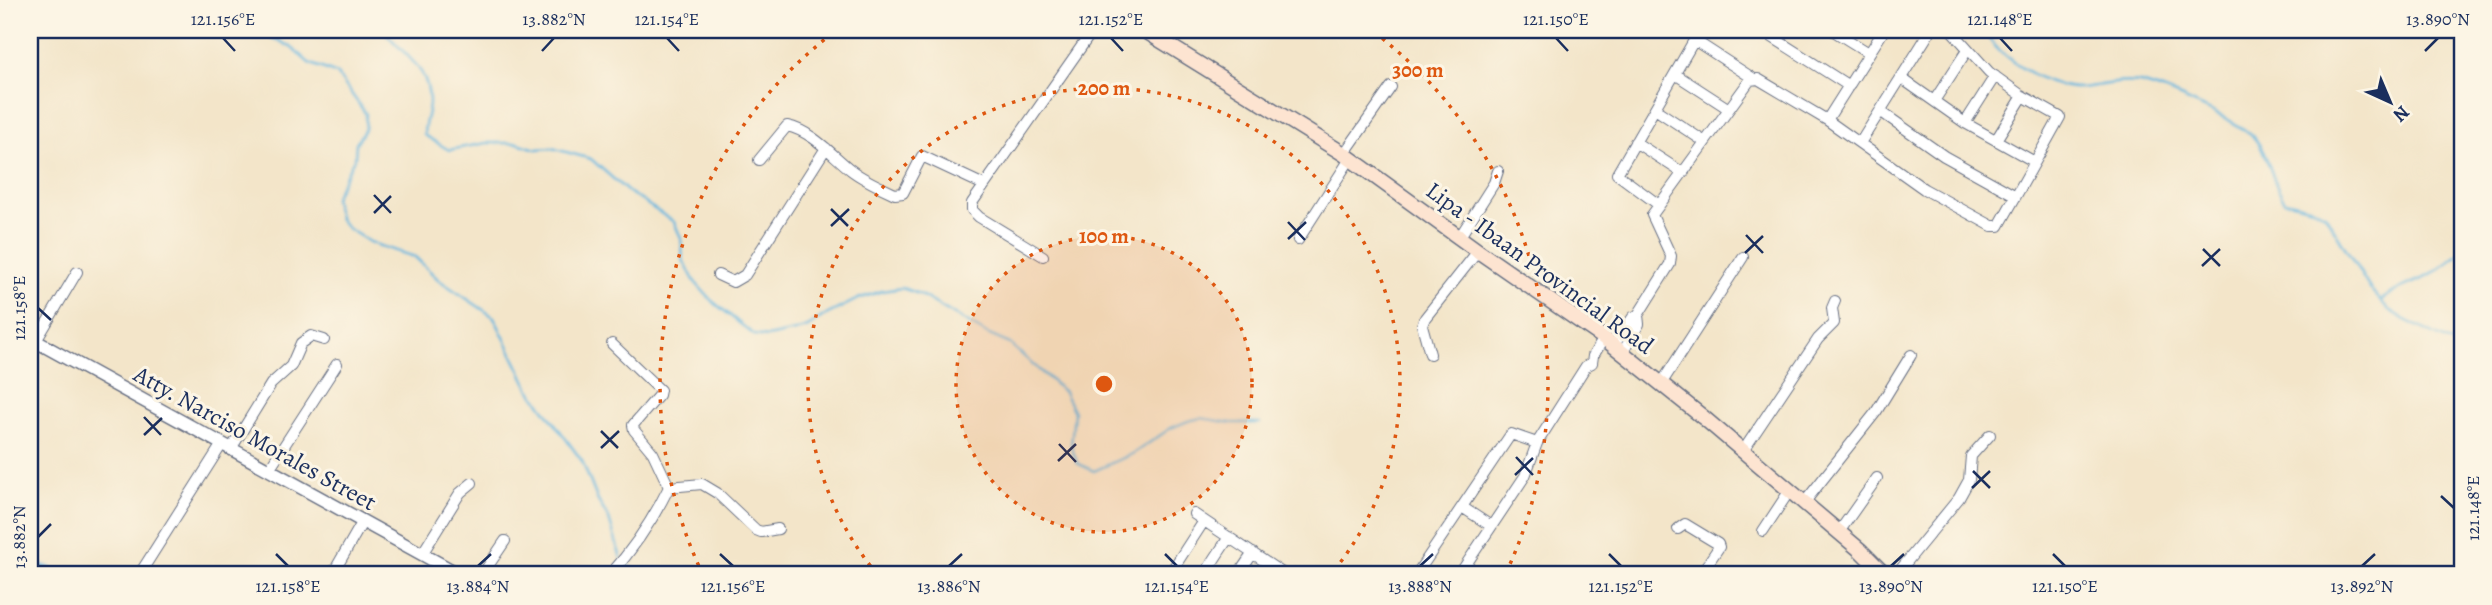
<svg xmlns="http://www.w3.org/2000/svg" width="2492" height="605" font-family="Alegreya,serif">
<rect width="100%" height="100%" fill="#fcf5e5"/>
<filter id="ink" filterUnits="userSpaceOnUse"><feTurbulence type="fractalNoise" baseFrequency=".0143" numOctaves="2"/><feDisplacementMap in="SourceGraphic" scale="14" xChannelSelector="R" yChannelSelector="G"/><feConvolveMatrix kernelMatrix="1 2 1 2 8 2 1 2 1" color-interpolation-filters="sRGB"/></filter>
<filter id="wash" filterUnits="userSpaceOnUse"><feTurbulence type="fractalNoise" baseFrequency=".00686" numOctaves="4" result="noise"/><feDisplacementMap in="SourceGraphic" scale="28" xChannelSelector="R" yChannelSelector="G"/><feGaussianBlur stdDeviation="1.57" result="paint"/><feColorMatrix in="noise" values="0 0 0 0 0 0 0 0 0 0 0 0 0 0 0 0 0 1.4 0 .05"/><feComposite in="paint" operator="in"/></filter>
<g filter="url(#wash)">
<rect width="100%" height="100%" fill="#f3e5c9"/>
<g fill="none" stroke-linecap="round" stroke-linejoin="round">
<path stroke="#63b6df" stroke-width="2.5" d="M246 30 278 40 292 48 309 63 337 74 366 114 365 129 356 143 355 157 334 198 339 219 347 228 371 243 415 257 439 280 494 317 529 388 582 461 598 501 609 519 621 558
M384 30C402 55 430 66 429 103 429 113 424 123 424 135L449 150 486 143H518L536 149 552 148 591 159 627 191 674 222 681 238 683 260 695 282 711 300 754 335 767 337 795 331 808 327 822 317 858 299 882 291 902 288 919 294 987 334 1010 344 1064 392 1074 412 1071 446 1077 463 1094 471 1134 453 1171 428 1188 421 1201 418 1231 423H1260
M1984 30C1996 58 2051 90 2081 88 2101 86 2120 80 2140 83 2163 88 2234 119 2251 135 2270 152 2270 181 2285 201L2313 208 2325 214 2370 289 2389 310 2405 320 2462 348
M264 37 272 30
M2381 300 2401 288 2431 275 2462 252
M625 564 642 575"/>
<path stroke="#63b6df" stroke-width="18" d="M30 569 47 575"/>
</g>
</g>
<g filter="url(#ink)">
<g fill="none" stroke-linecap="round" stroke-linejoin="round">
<g stroke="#676f83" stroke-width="12">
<path id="minor" d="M1761 30 1849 86
M1832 30 1869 53
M1951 30 1989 72 2021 95 2060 117 2035 162
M1694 40 1754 79
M1675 74 1729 109
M1934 101 1968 49
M1655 109 1705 142
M1880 111 1944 156 2016 196
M1827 120 1884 30
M1965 123 1995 76
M1996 140 2023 96
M1635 142 1683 173
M1860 143 1931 30
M1344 154 1391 87
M759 160 787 126C812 131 832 155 851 170 864 180 880 187 895 194L903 193 922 156 984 185
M1659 205 1617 174 1700 30
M1459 238 1494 183 1498 171
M1298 240 1350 159
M1043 256 979 217 972 210V203L1093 30
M718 275 733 282 745 275 826 148
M36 341 77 272
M612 344 660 390 659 395 633 425 634 430 653 453 669 487 702 484 717 493 756 530 761 532 778 529
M1614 345 1633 317 1638 315 1670 264 1671 256 1652 215 1750 80 1758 79 1827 120 1924 189 1992 226H1999L2035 162 1965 123 1901 78
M1623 352 1639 324 1638 315
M1430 354 1422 325 1425 318 1478 251
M1661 384 1743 257
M231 449 271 384 291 366 301 343 311 336 324 340
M1743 451 1818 339 1834 323 1832 308 1835 301
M269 469 337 364
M1804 503 1876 412 1911 355
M1462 507 1491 526
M1194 514 1285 575
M1678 529 1685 524 1718 544 1719 547 1700 575
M1763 531 1790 490
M1839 532 1877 478
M422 554 460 493 472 483
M139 575 222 444
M332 575 363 521
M482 575 505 541
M610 575C634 548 653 520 669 487
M1169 575 1204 521
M1204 575 1229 537
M1238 575 1253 553
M1416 575 1511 434 1537 443
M1459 575 1525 476 1537 443 1586 366 1592 363 1593 356 1604 338
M1896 575 1959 498 1969 480 1971 456 1990 435"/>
</g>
<g stroke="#676f83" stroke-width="15">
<path id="tertiary" d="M30 338 460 575"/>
</g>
<g stroke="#676f83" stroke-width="17">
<path id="secondary" d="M1144 30 1344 154 1478 251 1604 338 1704 418 1860 550 1885 575"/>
</g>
<use href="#minor" stroke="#fff" stroke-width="10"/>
<use href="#tertiary" stroke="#fff" stroke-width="12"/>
<use href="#secondary" stroke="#fde4d1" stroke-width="14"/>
</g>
</g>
<path fill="none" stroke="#1b2f5e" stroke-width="2.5" d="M223 38 235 51M667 38 679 51M1111 38 1123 51M1556 38 1568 51M2000 38 2012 51M542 51 554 38M2425 51 2438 38M374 195 391 213M831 209 848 226M374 213 391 196M1288 222 1305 240M831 226 849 209M1746 235 1763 253M1288 239 1306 222M2203 249 2220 266M1745 253 1763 236M2202 266 2220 249M38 308 51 320M144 417 161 435M601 431 618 448M144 435 162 418M1059 444 1076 462M601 448 619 431M1516 457 1533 475M1058 461 1076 444M1973 471 1990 488M1515 475 1533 458M1972 488 1990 471M2441 496 2454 508M38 537 51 524M276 554 288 566M720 554 733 566M1165 554 1177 566M1609 554 1621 566M2053 554 2065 566M478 566 491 554M949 566 962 554M1420 566 1433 554M1891 566 1904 554M2362 566 2375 554"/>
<circle cx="1104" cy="384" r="148" fill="#de5710" fill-opacity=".12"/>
<g fill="none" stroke="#de5710" stroke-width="3.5" stroke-dasharray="3.5 7">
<circle cx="1104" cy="384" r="148"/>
<path d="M877 574A296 296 0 1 1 1331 574"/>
<path d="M703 575A444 444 0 0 1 834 32M1374 32A444 444 0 0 1 1505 575"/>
</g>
<g text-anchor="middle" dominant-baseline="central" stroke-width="6" stroke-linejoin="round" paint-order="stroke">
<g font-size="24" fill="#1b2f5e" stroke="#fcf5e5">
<text transform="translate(1540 268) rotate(36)">Lipa - Ibaan Provincial Road</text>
<text transform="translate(255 438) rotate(29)">Atty. Narciso Morales Street</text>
</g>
</g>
<circle cx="1104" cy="384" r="10" fill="#de5710" stroke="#fcf5e5" stroke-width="3.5"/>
<g font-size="21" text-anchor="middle" font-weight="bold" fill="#de5710" stroke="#fcf5e5" stroke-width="6" stroke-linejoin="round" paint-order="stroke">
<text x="1418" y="77">300 m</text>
<text x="1104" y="95">200 m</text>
<text x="1104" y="243">100 m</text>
</g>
<rect width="2492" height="605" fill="none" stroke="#fcf5e5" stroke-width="77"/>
<g transform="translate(2390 102) rotate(136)" stroke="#fcf5e5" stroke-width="5" paint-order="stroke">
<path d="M0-5L12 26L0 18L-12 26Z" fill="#1b2f5e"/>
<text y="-10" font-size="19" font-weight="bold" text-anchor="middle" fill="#1b2f5e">N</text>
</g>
<rect x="38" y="38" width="2416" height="528" fill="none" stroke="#1b2f5e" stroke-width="2.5"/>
<g font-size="18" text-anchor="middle" fill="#1b2f5e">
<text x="223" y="25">121.156°E</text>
<text x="554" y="25">13.882°N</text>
<text x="667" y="25">121.154°E</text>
<text x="1111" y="25">121.152°E</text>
<text x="1556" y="25">121.150°E</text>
<text x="2000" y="25">121.148°E</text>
<text x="2438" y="25">13.890°N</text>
<text transform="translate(19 308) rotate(-90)" y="6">121.158°E</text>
<text transform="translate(2473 508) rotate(-90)" y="6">121.148°E</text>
<text transform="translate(19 537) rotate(-90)" y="6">13.882°N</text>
<text x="288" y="592">121.158°E</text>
<text x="478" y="592">13.884°N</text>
<text x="733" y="592">121.156°E</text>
<text x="949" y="592">13.886°N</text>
<text x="1177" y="592">121.154°E</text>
<text x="1420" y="592">13.888°N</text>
<text x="1621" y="592">121.152°E</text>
<text x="1891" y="592">13.890°N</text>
<text x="2065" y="592">121.150°E</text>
<text x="2362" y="592">13.892°N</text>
</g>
</svg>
